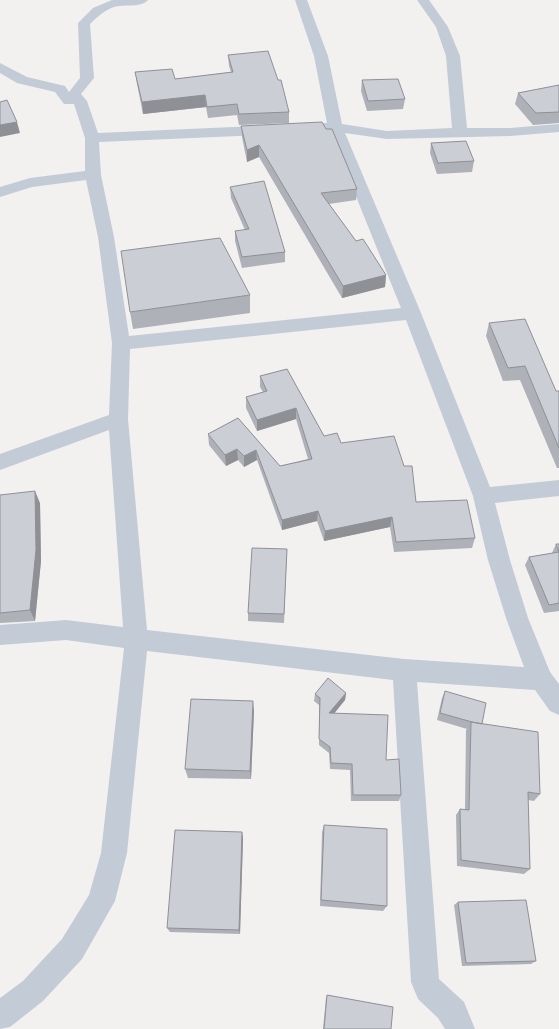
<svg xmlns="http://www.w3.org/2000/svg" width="559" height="1029" font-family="Manrope,sans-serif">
<rect width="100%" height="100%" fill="#f3f0f0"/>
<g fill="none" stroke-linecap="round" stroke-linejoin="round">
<path fill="#c3cbd6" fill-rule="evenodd" d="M112 0H148C142 8 123 4 114 7 105 10 97 17 90 24L94 78 81 94 87 101 98 133 327 123 314 56 295 0H307L328 56 342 124 387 131 452 128 446 56 436 27 417 0H429L448 27 460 56 467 128H510L559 124V132L510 136 387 139 345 133 421 313 490 487 559 480V496L495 503 510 560 528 618 550 672 559 684V715L550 711 535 690 417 682 439 979 464 1002 475 1029H445L438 1018 418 999 411 982 393 680 147 651 127 853 115 901 82 959 43 1001 10 1027 0 1029V998L23 981 62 939 89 895 101 853 124 648 66 640 0 645V625L66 620 123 627 109 430 0 470V454L109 415 112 343 98 237 86 180 32 187 0 197V187L30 178 85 171V138L74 104H64L55 92 17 83 0 73V63L27 77 65 86 69 92 80 78 78 23 93 8ZM330 132 401 308 129 336 114 237 101 175 99 142ZM406 320 473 496 488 560 506 618 524 667 404 659 147 630 128 419 130 349Z"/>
</g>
<path fill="#afb1b8" d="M228 55 289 112V123L239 125 237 115 208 118 206 107 143 114 137 84 135 72 175 79 231 72 229 66Z
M362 80 405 99 403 109 367 111 361 91Z
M559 85V123L533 125 515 104 518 93Z
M241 126 357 189 356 200 329 204 356 241 386 275 385 287 342 298 259 157 247 162 242 137Z
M431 143 474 161 472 172 437 174 430 153Z
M230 187 285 252V262L242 268 235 241V231L245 230 231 198Z
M250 295V313L133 329 130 312Z
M489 323 556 391H559V468H557L520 380 503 381 486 336Z
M287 369 324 436 341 443 404 466 416 502 475 538 472 548 394 552 390 527 324 541 317 521 282 530 257 460 244 467 238 460 226 466 209 445 208 434 238 418 280 466 308 459 296 419 257 431 246 408V397L263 392 260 387V376Z
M0 495 40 503 41 561 35 621 0 623Z
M556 544H559V611L544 613 525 565 529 557 552 553Z
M287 549 284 623 248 621V613Z
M445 691 482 724 540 794 534 801 528 800 530 869 524 874 457 866 456 815 460 809 465 810 466 730 467 729 437 720 442 698Z
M346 693 345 700 334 713 386 760 401 795 399 801H351L350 770 330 769 329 753 319 745V705L314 701 315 694Z
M254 711 251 779 188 778 185 769Z
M324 825 387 906 383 911 320 906 322 832Z
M242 832 243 839 240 934 170 932 167 928Z
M458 902 536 961 531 964 462 966 454 905Z
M327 995 391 1029H323L326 998Z"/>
<path fill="#8f9096" d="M205 95 206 107 143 114 142 102Z
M17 122 20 133 0 137V125Z
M259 145V157L247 162V150Z
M386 275 385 287 342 298 343 286Z
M296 408V419L257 431V420Z
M237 449 238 460 226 466 225 455Z
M256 450 257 460 244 467V456Z
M35 491 40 503 41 561 35 621 30 610Z
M318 511 317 521 282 530V520Z
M392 517 390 527 324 541 325 531Z
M346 693 345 700 329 720V713Z
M253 701 254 711 251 779 250 771Z
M242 832 243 839 240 934 239 930Z"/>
<path fill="#ccced6" stroke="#8f9096" d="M268 51 278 80H281L289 112 239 114 237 104 207 107 205 95 142 102 135 72 172 69 175 79 233 72 228 55Z
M398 79 405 99 368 101 362 80Z
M559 85V112L536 113 518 93Z
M7 100 17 122 0 125V102Z
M322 122 326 129H332L357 189 321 193 356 241 363 239 386 275 343 286 259 145 247 150 241 126Z
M466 141 474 161 438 163 431 143Z
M264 181 285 252 242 257 235 231 249 229 230 187Z
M220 238 250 295 130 312 121 251Z
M525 319 556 391H559V448L525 366 508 368 489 323Z
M287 369 324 436 337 433 341 443 394 436 404 466H412L416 502 467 500 475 538 396 542 392 517 325 531 318 511 282 520 256 450 244 456 237 449 225 455 208 434 238 418 280 466 312 459 296 408 257 420 246 397 267 391 260 376Z
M35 491 36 550 30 610 0 613V495Z
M556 544H559V552Z
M252 548 287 549 284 614 248 613Z
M559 552V603L549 605 529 557Z
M328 678 346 693 329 713 388 715 386 760 399 759 401 795H353L352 764 331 763 330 747 319 739 320 698 315 694Z
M445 691 486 703 482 724 472 722 440 713Z
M191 699 253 701 250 771 185 769Z
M471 722 538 732 540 794 528 792 530 869 461 860 460 809 469 810Z
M324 825 387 829V906L321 900Z
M175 830 242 832 239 930 167 928Z
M526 900 536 961 466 963 458 902Z
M327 995 393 1007 391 1029H324Z"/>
</svg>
